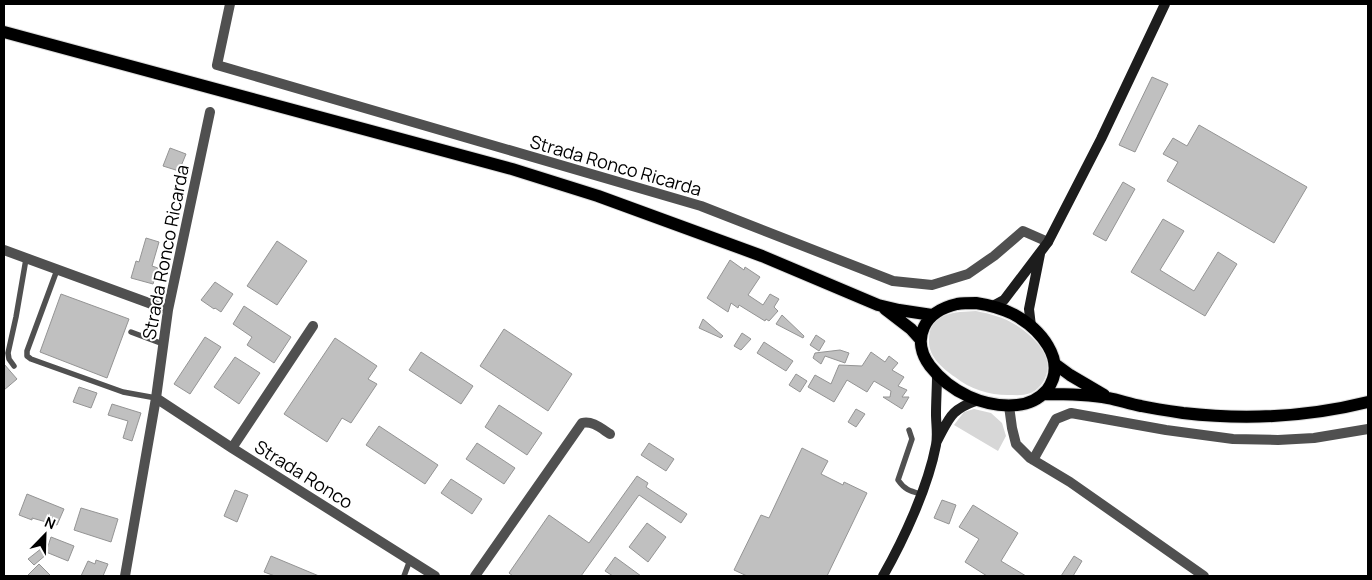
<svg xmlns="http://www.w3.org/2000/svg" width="1372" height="580" font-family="Manrope,sans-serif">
<rect width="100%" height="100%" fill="#fff"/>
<path fill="#d7d7d7" d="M976 311C991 314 1003 317 1016 325 1026 331 1037 341 1043 351 1053 365 1046 386 1031 393 1023 396 1016 395 1008 395 989 395 970 389 955 377 943 369 929 357 929 342 928 312 955 312 976 311Z
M974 409 991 413 1002 423 1006 436 998 451 954 425 964 412Z"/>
<path fill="#c0c0c0" stroke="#949494" d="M1152 77 1168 84 1135 152 1119 145Z
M1199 125 1307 187 1274 243 1167 181 1178 162 1163 154 1173 138 1187 146Z
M170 148 186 154 179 171 163 166Z
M1123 182 1135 189 1106 241 1093 234Z
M1163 219 1184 231 1160 270 1194 291 1218 252 1237 264 1205 316 1131 272Z
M146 238 159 242 152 266 158 268 153 284 131 278 136 261 139 262Z
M277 241 307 261 277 305 247 286Z
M730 260 744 270 745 267 760 277 748 295 763 305 770 294 779 299 774 307 778 311 769 321 766 319 765 321 739 305 738 308 731 303 728 312 707 298Z
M215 282 233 294 221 312 215 308 214 309 201 300Z
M61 294 129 319 107 378 40 352Z
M244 306 291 337 274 363 247 345 252 337 233 324Z
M782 315 804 336 803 338 776 324Z
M703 319 723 336 721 338 699 328Z
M504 329 572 374 548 411 480 366Z
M742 333 751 339 741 350 734 346Z
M816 335 825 341 819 351 810 345Z
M205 337 221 347 190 394 174 384Z
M335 338 377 366 368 379 377 384 351 423 342 418 327 442 284 414Z
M764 342 793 361 786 371 757 353Z
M840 350 849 353 845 363 825 356 821 364 813 358 815 353Z
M421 352 473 386 461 404 409 370Z
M871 352 885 362 889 356 898 363 892 370 904 377 898 386 907 390 902 397H909L902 409 883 397H890L891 391 874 381 867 392 847 380 834 402 808 387 815 375 831 384 839 365 862 366Z
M235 357 260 373 239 404 214 387Z
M4 364 17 379 4 390Z
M796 374 807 381 800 392 789 385Z
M79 387 97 393 91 408 73 402Z
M112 404 141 413 132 441 123 438 128 421 108 415Z
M499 405 542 433 527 455 485 427Z
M856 409 865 414 856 427 848 422Z
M379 426 438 465 425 484 366 445Z
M477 443 515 468 504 484 466 459Z
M649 443 674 459 666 471 641 455Z
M802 448 828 461 821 474 843 485 844 482 867 493 827 576H747L734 570 761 515 769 518Z
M637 476 648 483 646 487 687 514 681 523 639 495 581 576H513L509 573 549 515 589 543Z
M451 479 482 499 472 514 441 493Z
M235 490 248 495 237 522 224 516Z
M27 494 64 509 57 525 32 518V520L19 515Z
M942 500 956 505 949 524 934 518Z
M973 505 1018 533 1001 561 1026 576H987L965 562 979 539 959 527Z
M81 508 118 519 111 542 74 530Z
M647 523 666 537 648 562 629 547Z
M51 537 74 546 68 561 46 552Z
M42 548 47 554 34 565 28 559Z
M271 556 319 576H275L264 572Z
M1074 556 1082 561 1073 576H1061Z
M615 557 641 576H613L605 571Z
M96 560 108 564 103 576H81L88 561 95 564Z
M39 564 51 576H27Z"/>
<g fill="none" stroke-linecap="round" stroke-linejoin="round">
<g stroke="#dbdbdb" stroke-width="14">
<path id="primary" d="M4 32 512 169 598 196 762 256 878 305 899 310 932 315
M976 303C989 305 1001 308 1013 314 1039 328 1069 360 1047 390 1039 399 1029 404 1017 405 984 408 950 392 930 366 921 354 918 340 924 327 930 314 944 307 957 304 963 303 970 303 976 303Z
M885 309 911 329 920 339
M1055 364 1070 375 1104 395
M1043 394C1065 394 1087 394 1108 398 1119 400 1130 404 1141 406 1155 409 1169 411 1183 413 1244 420 1308 417 1368 402"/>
</g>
<path stroke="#505050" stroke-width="5.5" d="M57 270 27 351V356L31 359 123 392 156 398
M131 332 163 344
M14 366 9 359 8 353 16 317 26 259
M909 430 912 439 898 480C905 490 910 491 921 494
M404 576 410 560"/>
<path stroke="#505050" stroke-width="10" d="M230 4 217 65 701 206 893 281 932 285 968 274 994 256 1023 231 1048 242
M4 250 168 310
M156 398 232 448 435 576
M1009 406 1012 428 1016 444 1030 458 1070 482 1204 576
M232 448 313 326
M1033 460 1056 419 1071 413 1166 430 1233 439 1278 440 1314 438 1368 429
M125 576 156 398 168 310 210 112
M475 576 582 423C592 420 602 429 610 434"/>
<path stroke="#1d1d1d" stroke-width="10" d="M993 306 1004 300 1048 242 1101 139 1165 4
M1031 326 1029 309 1040 254
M937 441C950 417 950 410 978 400
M883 576C904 539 928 487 936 445 938 435 936 424 936 414 936 401 937 388 937 375"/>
<use href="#primary" stroke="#000" stroke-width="12"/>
</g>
<g text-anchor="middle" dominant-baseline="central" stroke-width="4" stroke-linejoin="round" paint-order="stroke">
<g font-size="18" fill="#000" stroke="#fff">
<text transform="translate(616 165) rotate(16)">Strada Ronco Ricarda</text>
<text transform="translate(165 252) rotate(-79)">Strada Ronco Ricarda</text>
<text transform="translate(304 474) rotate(32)">Strada Ronco</text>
</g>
</g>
<rect width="1372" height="580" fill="none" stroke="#000000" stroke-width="10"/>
<g transform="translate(45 535) rotate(23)" stroke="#ffffff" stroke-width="4" paint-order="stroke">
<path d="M0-4L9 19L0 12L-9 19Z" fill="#000000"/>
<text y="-8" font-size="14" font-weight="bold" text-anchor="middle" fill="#000000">N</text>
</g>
</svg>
